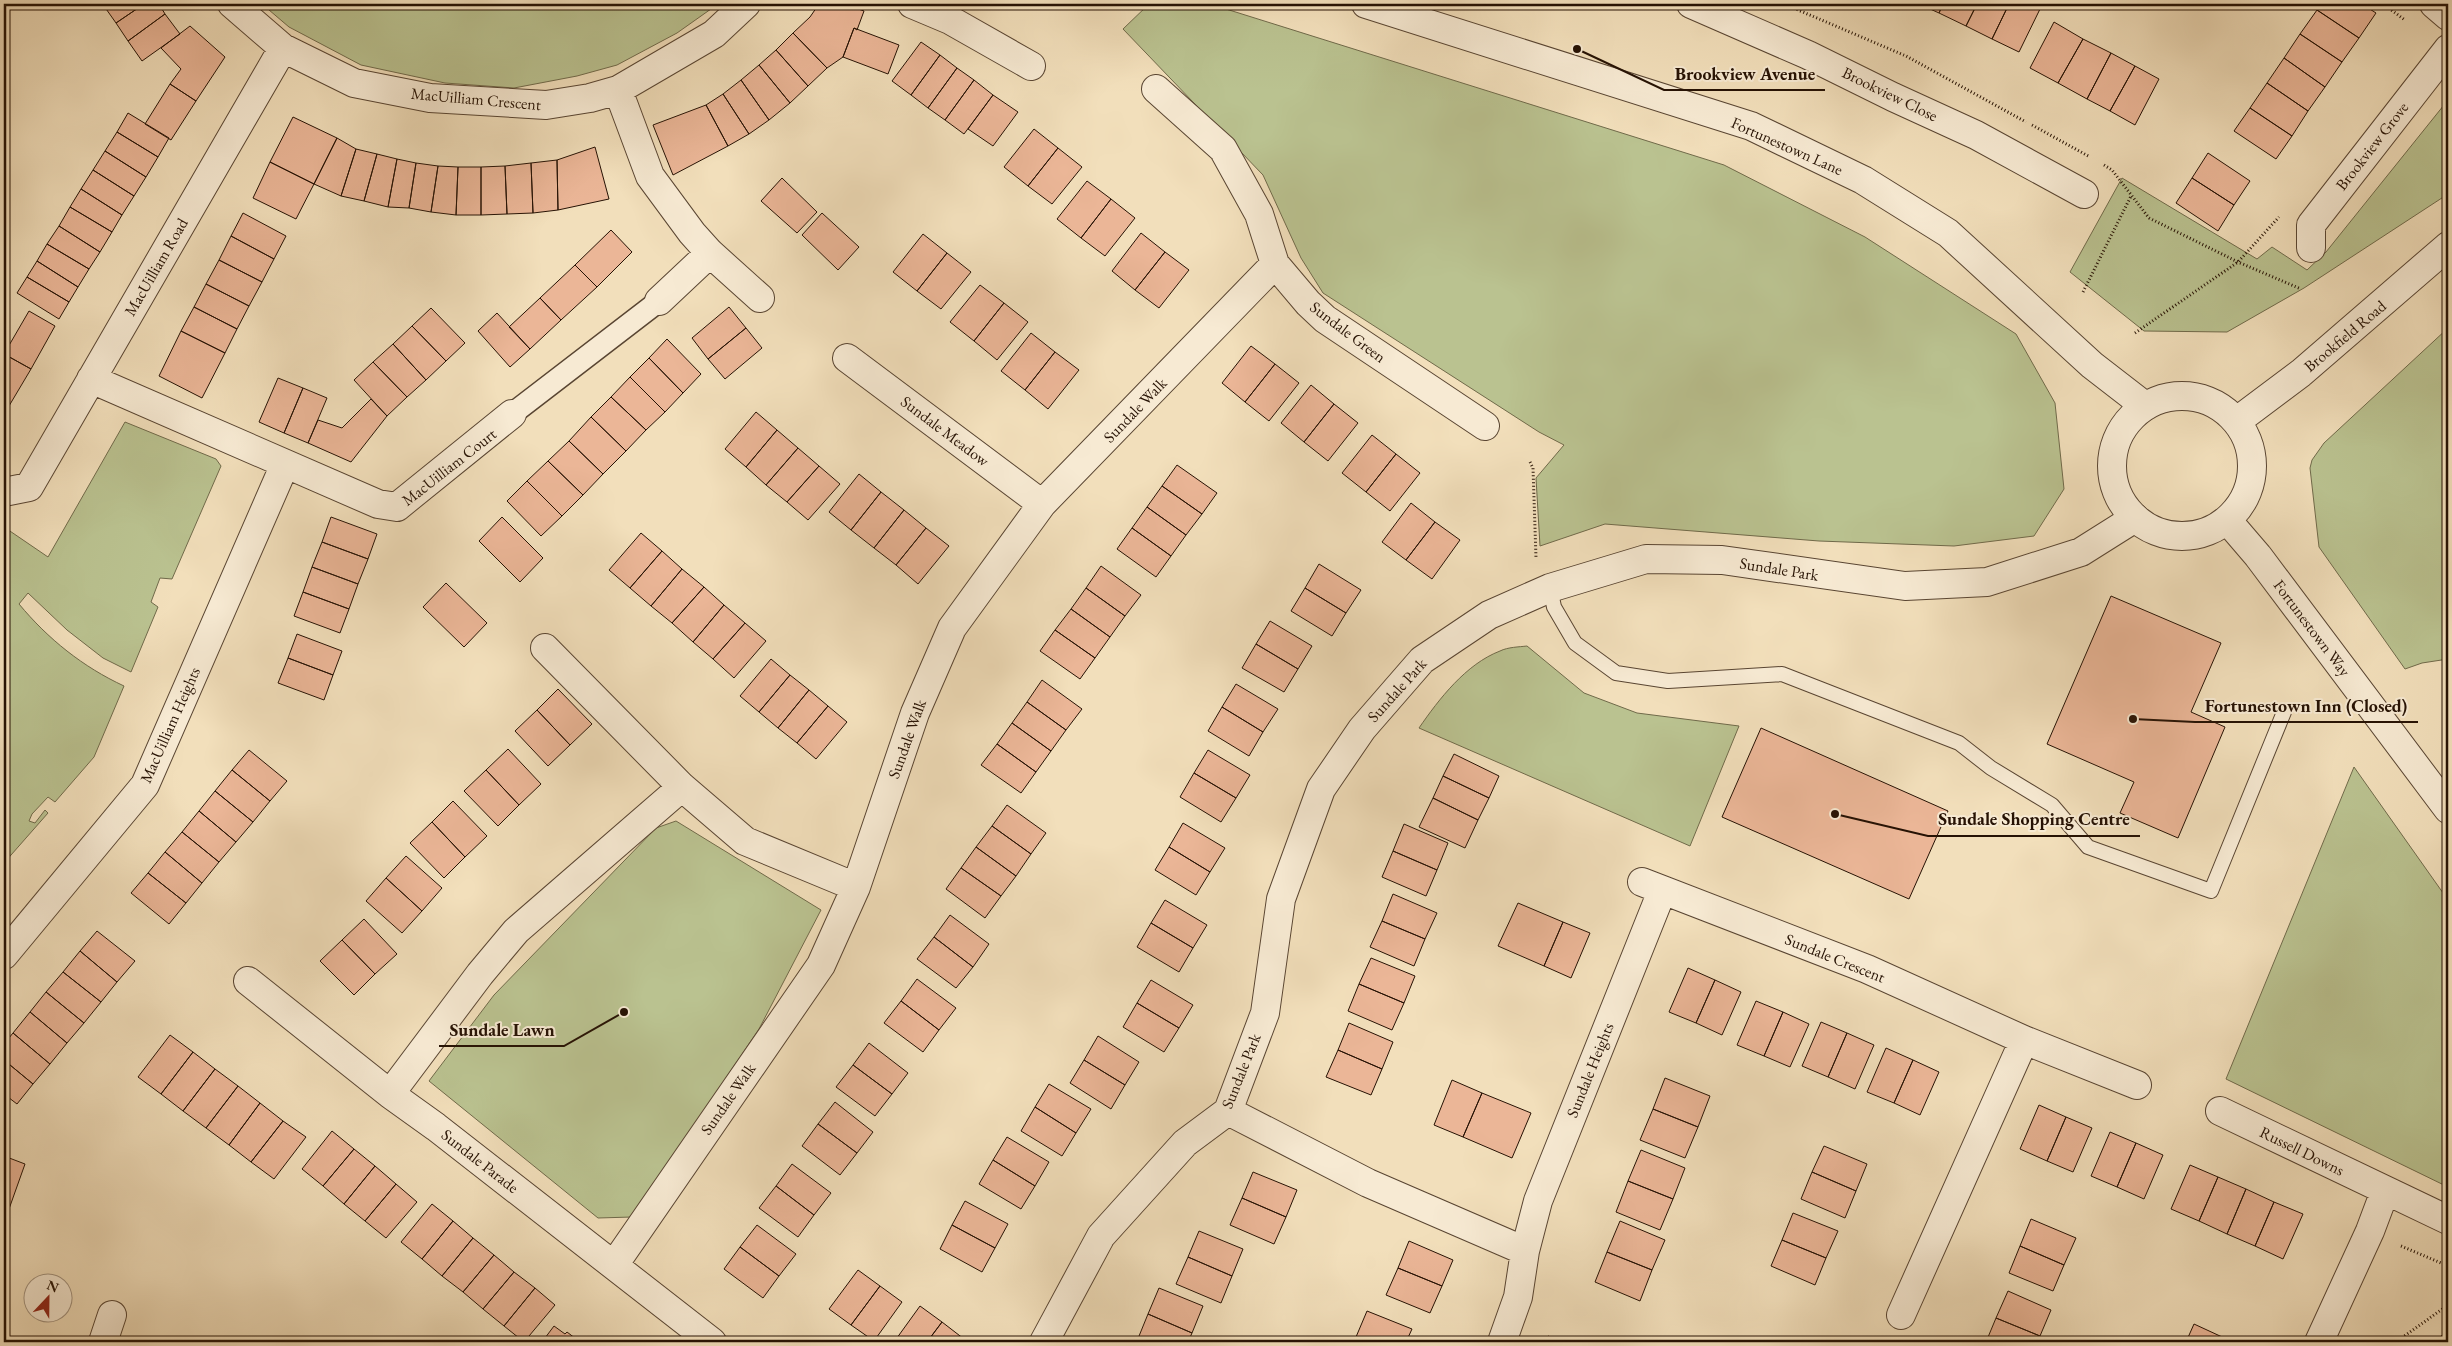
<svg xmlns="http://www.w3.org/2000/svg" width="2452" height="1346" font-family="'EB Garamond',serif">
<rect width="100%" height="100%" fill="#f2dfbb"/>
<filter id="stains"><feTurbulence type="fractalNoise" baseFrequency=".004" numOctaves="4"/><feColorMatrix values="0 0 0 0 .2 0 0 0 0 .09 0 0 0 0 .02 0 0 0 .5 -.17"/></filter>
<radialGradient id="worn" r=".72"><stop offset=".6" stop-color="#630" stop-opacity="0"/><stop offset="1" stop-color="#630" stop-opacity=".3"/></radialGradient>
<path fill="#bac290" stroke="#706a4a" d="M262 4H718L677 33 617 65 577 76 514 88 445 83 361 65 289 27Z
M1149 4H1210L1724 165 1865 237 2016 334 2055 403 2064 489 2034 536 1954 546 1819 541 1605 524 1540 546 1536 478 1564 445 1539 432 1323 293 1301 258 1263 175 1123 29Z
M2448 100V194L2304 288 2227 332 2144 331 2070 272 2122 178 2257 259 2272 247 2307 270 2326 252Z
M2448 328V659L2422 663 2405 669 2319 547 2310 468 2312 460 2324 443Z
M125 422 216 459 221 466 172 579 160 578 151 602 158 607 131 672 103 658 67 630 28 593 19 604C48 639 83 667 124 686L94 757 55 802 48 797 32 814 29 821 35 823 45 810 48 813 4 863V527L48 557Z
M1527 646 1584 693 1637 713 1739 726 1690 846 1419 728C1439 699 1466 664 1500 651 1508 647 1519 647 1527 646Z
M2354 767 2448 900V1187L2226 1079Z
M676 821 821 910 759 1029 632 1217 598 1218 429 1081 494 995 656 828Z"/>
<path fill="#ebb697" stroke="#261204" d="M107 4H144L116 23 104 6Z
M144 4H159L165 14 128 41 116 23Z
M819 4H844L864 11 857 30 854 28 843 57 827 68 793 33 810 17Z
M1919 4H1943L1939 13Z
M1943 4H1977L1966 26 1939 13Z
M1977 4H2009L1992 39 1966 26Z
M2009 4H2034L2041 7 2019 52 1992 39Z
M2321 4H2362L2376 13 2359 38 2317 10Z
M2317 10 2359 38 2342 62 2300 34Z
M165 14 180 34 142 61 128 41Z
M2054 22 2083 39 2058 83 2030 68Z
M190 26 225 57 196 101 170 84 181 69 161 48Z
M854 28 899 45 888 74 843 57Z
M793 33 827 68 808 86 776 50Z
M2300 34 2342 62 2325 87 2284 58Z
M2083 39 2111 53 2087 99 2058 83Z
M921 42 940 55 911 95 892 81Z
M776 50 808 86 790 103 759 65Z
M2111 53 2135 66 2110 111 2087 99Z
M940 55 957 68 928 108 911 95Z
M2284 58 2325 87 2308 111 2267 83Z
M759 65 790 103 769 120 741 80Z
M2135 66 2159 79 2135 125 2110 111Z
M957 68 974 80 945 120 928 108Z
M741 80 769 120 749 134 723 94Z
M974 80 993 95 964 134 945 120Z
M2267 83 2308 111 2292 136 2250 108Z
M170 84 196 101 171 140 145 124Z
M723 94 749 134 728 146 706 105Z
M993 95 1018 112 993 146 968 129Z
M706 105 728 146 673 175 653 125Z
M2250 108 2292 136 2276 159 2234 131Z
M128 113 169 138 158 157 117 132Z
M293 117 337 138 314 184 270 162Z
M1034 129 1058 148 1028 186 1004 167Z
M117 132 158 157 146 177 105 151Z
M337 138 356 149 341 196 314 184Z
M595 147 609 199 558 210 557 160Z
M1058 148 1082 167 1052 204 1028 186Z
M356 149 377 154 364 201 341 196Z
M105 151 146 177 134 196 93 170Z
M2208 153 2250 181 2234 205 2192 178Z
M377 154 397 159 388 207 364 201Z
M397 159 416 163 409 208 388 207Z
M557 160 558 210 533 213 531 163Z
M270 162 314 184 296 219 253 198Z
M416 163 438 166 431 212 409 208Z
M531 163 533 213 507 214 505 166Z
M438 166 458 167 456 215 431 212Z
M505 166 507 214 481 215V167Z
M458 167H481V215H456Z
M93 170 134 196 122 215 81 189Z
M782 178 817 212 797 233 761 201Z
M2192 178 2234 205 2218 231 2176 203Z
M1087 181 1111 199 1081 238 1057 219Z
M81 189 122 215 112 232 70 207Z
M1111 199 1135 218 1105 256 1081 238Z
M70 207 112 232 100 252 59 226Z
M243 213 286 236 274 259 231 236Z
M822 213 859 247 838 270 802 235Z
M59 226 100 252 89 269 47 244Z
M611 230 632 252 597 287 575 265Z
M1141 233 1165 252 1135 290 1112 271Z
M923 234 947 253 917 291 893 272Z
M231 236 274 259 262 282 219 260Z
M47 244 89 269 78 287 37 261Z
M1165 252 1189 270 1159 308 1135 290Z
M947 253 971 272 941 309 917 291Z
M219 260 262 282 249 306 206 284Z
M37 261 78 287 69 302 27 277Z
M575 265 597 287 561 320 540 298Z
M27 277 69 302 59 319 17 293Z
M206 284 249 306 237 329 194 307Z
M980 285 1004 303 974 341 950 322Z
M540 298 561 320 530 349 509 327Z
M1004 303 1028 322 997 360 974 341Z
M194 307 237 329 225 353 181 331Z
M729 307 746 328 708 359 692 338Z
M431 308 465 343 446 361 412 326Z
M29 311 55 326 31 369 4 354Z
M497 313 530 349 510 367 478 331Z
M412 326 446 361 426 380 393 344Z
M746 328 762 348 725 379 708 359Z
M181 331 225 353 202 398 159 376Z
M1031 333 1055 352 1025 390 1001 371Z
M667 339 701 374 683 393 649 358Z
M393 344 426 380 407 397 373 362Z
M1251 346 1275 364 1245 402 1222 383Z
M1055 352 1079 370 1048 409 1025 390Z
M4 354 31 369 6 411 4 410Z
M649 358 683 393 665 412 630 377Z
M373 362 407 397 387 416 354 380Z
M1275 364 1299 383 1269 421 1245 402Z
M630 377 665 412 646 430 611 397Z
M278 378 303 388 284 433 259 422Z
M1311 385 1334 404 1304 442 1281 423Z
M303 388 327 398 308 443 284 433Z
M611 397 646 430 626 451 591 417Z
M371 399 387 416 351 462 308 443 318 420 342 428Z
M1334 404 1358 423 1328 461 1304 442Z
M756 412 777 430 746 467 725 449Z
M591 417 626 451 603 474 569 441Z
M777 430 798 448 766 485 746 467Z
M1372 435 1396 454 1366 492 1342 473Z
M569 441 603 474 583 495 548 461Z
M798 448 819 466 787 502 766 485Z
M1396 454 1420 473 1390 511 1366 492Z
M548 461 583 495 562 516 527 481Z
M1177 465 1217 493 1202 514 1162 486Z
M819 466 840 484 808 520 787 502Z
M859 474 881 492 851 530 829 512Z
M527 481 562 516 541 536 507 501Z
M1162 486 1202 514 1186 535 1147 507Z
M881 492 904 510 874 548 851 530Z
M1411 503 1435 522 1406 560 1382 542Z
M1147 507 1186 535 1171 556 1132 528Z
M904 510 926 528 896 565 874 548Z
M331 517 377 534 368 559 322 542Z
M502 517 543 558 520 582 479 541Z
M1435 522 1460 540 1432 579 1406 560Z
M926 528 949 546 918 584 896 565Z
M1132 528 1171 556 1156 577 1117 549Z
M641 533 662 551 630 588 609 570Z
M322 542 368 559 358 584 312 567Z
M662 551 682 569 651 606 630 588Z
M1319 564 1361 590 1346 613 1305 588Z
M1101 566 1141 595 1125 616 1086 588Z
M312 567 358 584 349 609 303 592Z
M682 569 704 587 672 623 651 606Z
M446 583 487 623 464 647 423 607Z
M704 587 724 605 693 642 672 623Z
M1086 588 1125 616 1110 637 1071 609Z
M1305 588 1346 613 1332 636 1291 611Z
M303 592 349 609 340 633 294 616Z
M2111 596 2221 643 2191 712 2225 727 2178 838 2120 813 2134 782 2047 744Z
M724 605 745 623 713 659 693 642Z
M1071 609 1110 637 1095 658 1055 630Z
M1270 621 1312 646 1298 669 1256 644Z
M745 623 766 641 734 678 713 659Z
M1055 630 1095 658 1080 679 1040 651Z
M297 634 342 651 333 675 288 658Z
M1256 644 1298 669 1284 692 1242 668Z
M288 658 333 675 324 700 278 683Z
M771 659 790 675 759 712 740 696Z
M790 675 809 690 778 728 759 712Z
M1042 680 1082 709 1066 730 1027 702Z
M1236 684 1278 709 1263 732 1222 707Z
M558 689 592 724 570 745 537 710Z
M809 690 828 706 797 743 778 728Z
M1027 702 1066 730 1051 751 1012 723Z
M828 706 847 722 816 759 797 743Z
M1222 707 1263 732 1249 756 1208 731Z
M537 710 570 745 548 766 515 731Z
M1012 723 1051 751 1036 772 997 744Z
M1761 728 1948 811 1909 899 1722 817Z
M997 744 1036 772 1021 793 981 765Z
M508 749 541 784 519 805 486 770Z
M249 750 287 781 270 801 232 770Z
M1208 750 1250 775 1236 798 1194 773Z
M1454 754 1499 776 1489 798 1443 776Z
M232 770 270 801 253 822 215 791Z
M486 770 519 805 498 826 464 791Z
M1194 773 1236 798 1221 822 1180 797Z
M1443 776 1489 798 1478 820 1433 798Z
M215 791 253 822 236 842 199 811Z
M1433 798 1478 820 1465 848 1419 827Z
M453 801 487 836 465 857 432 822Z
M1007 805 1046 833 1031 854 992 826Z
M199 811 236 842 219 862 182 832Z
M432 822 465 857 444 878 410 843Z
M1183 823 1225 848 1210 872 1169 847Z
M1404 824 1448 843 1437 870 1393 851Z
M992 826 1031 854 1016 876 976 847Z
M182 832 219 862 202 883 165 852Z
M976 847 1016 876 1001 896 961 868Z
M1169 847 1210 872 1196 895 1155 870Z
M1393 851 1437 870 1426 896 1382 877Z
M165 852 202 883 186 903 148 873Z
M406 856 442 888 422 911 386 878Z
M961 868 1001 896 985 918 946 889Z
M148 873 186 903 169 924 131 893Z
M386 878 422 911 402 933 366 901Z
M1393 894 1437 913 1425 939 1382 921Z
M1165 900 1207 925 1193 948 1151 923Z
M1518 903 1563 922 1544 966 1498 946Z
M950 915 989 944 973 967 934 937Z
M364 919 397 954 375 974 342 940Z
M1382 921 1425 939 1414 966 1370 947Z
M1563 922 1590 933 1571 978 1544 966Z
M1151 923 1193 948 1179 972 1137 947Z
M97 931 135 961 117 982 80 951Z
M934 937 973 967 956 988 917 959Z
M342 940 375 974 354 995 320 961Z
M80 951 117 982 101 1002 63 972Z
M1371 958 1415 976 1404 1003 1359 984Z
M1688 968 1715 980 1696 1023 1669 1012Z
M63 972 101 1002 84 1023 46 992Z
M917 979 956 1008 939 1030 901 1001Z
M1151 980 1193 1005 1179 1028 1137 1003Z
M1715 980 1741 992 1722 1035 1696 1023Z
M1359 984 1404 1003 1392 1030 1348 1011Z
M46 992 84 1023 67 1043 30 1012Z
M901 1001 939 1030 923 1052 884 1023Z
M1756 1001 1783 1012 1764 1056 1737 1045Z
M1137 1003 1179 1028 1164 1052 1123 1027Z
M30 1012 67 1043 50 1064 13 1033Z
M1783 1012 1809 1024 1790 1067 1764 1056Z
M1821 1022 1847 1033 1828 1077 1802 1066Z
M1349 1023 1393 1042 1382 1069 1338 1050Z
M13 1033 50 1064 33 1084 4 1060V1044Z
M1847 1033 1874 1045 1855 1089 1828 1077Z
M170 1035 193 1052 161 1094 138 1077Z
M1098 1036 1139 1062 1125 1085 1084 1060Z
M869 1043 908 1073 892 1094 853 1065Z
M1886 1048 1913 1060 1894 1103 1867 1092Z
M1338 1050 1382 1069 1371 1095 1326 1077Z
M193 1052 215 1069 183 1111 161 1094Z
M4 1060 33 1084 17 1104 4 1094Z
M1084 1060 1125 1085 1111 1109 1070 1083Z
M1913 1060 1939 1072 1920 1115 1894 1103Z
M853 1065 892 1094 875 1116 836 1087Z
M215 1069 238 1086 206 1128 183 1111Z
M1665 1078 1710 1096 1698 1127 1653 1109Z
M1452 1080 1482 1093 1463 1137 1434 1125Z
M1049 1084 1091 1109 1076 1133 1035 1107Z
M238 1086 260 1103 229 1145 206 1128Z
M1482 1093 1531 1113 1512 1158 1463 1137Z
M835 1102 873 1132 857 1153 818 1124Z
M260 1103 283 1121 251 1162 229 1145Z
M2039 1105 2066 1117 2047 1161 2020 1149Z
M1035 1107 1076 1133 1062 1156 1021 1131Z
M1653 1109 1698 1127 1685 1158 1640 1140Z
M2066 1117 2092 1128 2073 1172 2047 1161Z
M283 1121 306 1137 274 1179 251 1162Z
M818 1124 857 1153 840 1175 802 1146Z
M332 1131 354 1149 323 1186 302 1169Z
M2110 1132 2136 1143 2117 1187 2091 1176Z
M1007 1137 1049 1162 1035 1186 993 1160Z
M2136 1143 2163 1155 2144 1199 2117 1187Z
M1824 1146 1867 1164 1856 1191 1812 1172Z
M354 1149 375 1166 344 1204 323 1186Z
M1641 1150 1685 1168 1673 1199 1628 1181Z
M4 1156 25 1164 9 1209 4 1207Z
M993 1160 1035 1186 1021 1209 979 1184Z
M792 1164 831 1193 814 1215 776 1186Z
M2190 1165 2218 1177 2199 1221 2171 1209Z
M375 1166 396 1184 365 1221 344 1204Z
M1253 1172 1297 1190 1286 1217 1242 1198Z
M1812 1172 1856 1191 1845 1218 1801 1199Z
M2218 1177 2246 1189 2227 1234 2199 1221Z
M1628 1181 1673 1199 1660 1230 1616 1212Z
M396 1184 417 1202 386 1238 365 1221Z
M776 1186 814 1215 798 1237 759 1208Z
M2246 1189 2274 1202 2255 1246 2227 1234Z
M1242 1198 1286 1217 1274 1244 1230 1225Z
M965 1201 1008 1224 995 1248 952 1225Z
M2274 1202 2303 1214 2283 1259 2255 1246Z
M432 1204 453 1221 422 1259 401 1242Z
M1793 1213 1838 1231 1826 1258 1782 1240Z
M2031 1219 2076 1238 2064 1265 2020 1246Z
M453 1221 473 1238 442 1276 422 1259Z
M1620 1221 1665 1240 1652 1270 1607 1252Z
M757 1225 796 1254 779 1276 740 1247Z
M952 1225 995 1248 982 1272 940 1249Z
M1199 1231 1243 1249 1232 1276 1188 1257Z
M473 1238 494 1255 463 1292 442 1276Z
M1782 1240 1826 1258 1815 1285 1771 1266Z
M1409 1241 1453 1260 1442 1286 1398 1268Z
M2020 1246 2064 1265 2053 1291 2009 1273Z
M740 1247 779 1276 763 1298 724 1269Z
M1607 1252 1652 1270 1640 1301 1595 1282Z
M494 1255 514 1272 483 1309 463 1292Z
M1188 1257 1232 1276 1221 1303 1176 1284Z
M1398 1268 1442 1286 1430 1313 1386 1295Z
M858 1270 880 1286 851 1325 829 1309Z
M514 1272 535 1288 504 1326 483 1309Z
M880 1286 902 1302 874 1341 851 1325Z
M535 1288 555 1305 524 1342 504 1326Z
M1159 1288 1203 1306 1192 1333 1148 1314Z
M2008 1291 2051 1310 2040 1336 1996 1318Z
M920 1306 942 1322 927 1342H894Z
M1367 1311 1412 1329 1406 1342H1368L1356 1337Z
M1148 1314 1192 1333 1188 1342 1137 1341Z
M1996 1318 2040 1336 2038 1342H1986Z
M942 1322 964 1339 961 1342H927Z
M2194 1324 2233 1342H2186Z
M554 1326 565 1334 567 1332 580 1342H542Z
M2448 1331V1342H2433Z
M1548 1336 1563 1342H1545Z"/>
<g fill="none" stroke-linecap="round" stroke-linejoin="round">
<g stroke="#594532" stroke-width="16">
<path id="service" d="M1550 588 1554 607 1575 643 1616 673 1668 681 1782 674 1959 743 1991 768 2052 805 2088 847 2211 891 2284 712"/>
</g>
<g stroke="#594532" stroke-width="24">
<path id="pedestrian" d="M512 414 659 301"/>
</g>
<g stroke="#594532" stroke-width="30">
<path id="minor" d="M232 4 283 48 354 83 430 98 546 105 590 98 618 90 714 34 746 4
M912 4 950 20 1031 66
M1691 4 1808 55 1893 97 1976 135 2084 194
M2434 4 2448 16
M1156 89 1223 149 1259 214 1275 264 1308 303 1325 319 1485 426
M618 90 650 176 692 233 710 253 760 298
M2311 248V225L2448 49
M659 301 710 253
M847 358 1042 504
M91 379 378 504 397 507 512 414
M4 492 29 487 283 48
M545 648 682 787 745 841 856 887
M1642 882 1867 969 2024 1040 2137 1085
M4 955 145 785 285 464
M248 981 390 1094 436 1127 712 1342
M390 1094 480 974 516 931 682 787
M1228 1111 1368 1183 1525 1251
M2220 1111 2448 1220
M614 1265 821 965 856 887 915 713 952 628 1042 504 1275 264
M1901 1315 2024 1040
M103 1342 112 1315
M1044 1342 1101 1236 1185 1143 1228 1111 1265 1013 1281 899 1321 789 1362 729 1422 660 1489 615 1550 588 1646 559 1722 560 1905 586 1987 582 2081 552 2135 518
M1502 1342 1518 1297 1525 1251 1538 1201 1662 891
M2319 1342 2370 1231 2385 1191"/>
</g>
<g stroke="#594532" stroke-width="30">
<path id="tertiary" d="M1366 4 1751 126 1863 180 1948 233 2092 365 2145 406
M2112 466a70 70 0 1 1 140 0a70 70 0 1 1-140 0Z
M2237 421 2301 373 2448 246
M2228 521 2258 556 2448 809"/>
</g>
<path stroke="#261204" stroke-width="3" stroke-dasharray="1 2.5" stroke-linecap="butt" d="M1784 4 1906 56 2026 122
M2383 4 2405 20
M2032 125 2090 157
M2104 165 2112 170 2149 218 2238 262 2301 289
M2083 292 2131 196
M2135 333 2238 262 2279 217
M1530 462 1533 468 1536 558
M2401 1246 2448 1266
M2396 1342 2448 1305"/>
<use href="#service" stroke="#f7ead3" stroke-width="14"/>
<use href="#pedestrian" stroke="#f7ead3" stroke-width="21"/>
<use href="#minor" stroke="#f7ead3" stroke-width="28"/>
<use href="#tertiary" stroke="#f7ead3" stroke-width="28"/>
</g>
<g text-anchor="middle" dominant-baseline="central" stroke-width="4" stroke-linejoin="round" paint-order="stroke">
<g font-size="16" fill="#261204" stroke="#f7ead3">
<text transform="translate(1890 94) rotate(26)">Brookview Close</text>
<text transform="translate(476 99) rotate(5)">MacUilliam Crescent</text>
<text transform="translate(1787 146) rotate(24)">Fortunestown Lane</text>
<text transform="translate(2372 146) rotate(-52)">Brookview Grove</text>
<text transform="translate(156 267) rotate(-60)">MacUilliam Road</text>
<text transform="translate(1348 332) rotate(37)">Sundale Green</text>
<text transform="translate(2345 336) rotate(-40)">Brookfield Road</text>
<text transform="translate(1135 410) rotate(-46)">Sundale Walk</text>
<text transform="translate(945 431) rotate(37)">Sundale Meadow</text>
<text transform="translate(449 467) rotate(-38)">MacUilliam Court</text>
<text transform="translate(1779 569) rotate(9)">Sundale Park</text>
<text transform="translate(2312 628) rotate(53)">Fortunestown Way</text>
<text transform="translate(1397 690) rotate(-48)">Sundale Park</text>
<text transform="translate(170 725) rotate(-66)">MacUilliam Heights</text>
<text transform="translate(907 739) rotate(-70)">Sundale Walk</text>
<text transform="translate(1835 958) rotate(22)">Sundale Crescent</text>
<text transform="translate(1590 1070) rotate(-68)">Sundale Heights</text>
<text transform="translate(1241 1071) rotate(-68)">Sundale Park</text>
<text transform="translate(728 1099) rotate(-55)">Sundale Walk</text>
<text transform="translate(2302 1151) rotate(26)">Russell Downs</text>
<text transform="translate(480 1161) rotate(38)">Sundale Parade</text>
</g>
</g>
<path fill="none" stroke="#261204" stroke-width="2" d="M1577 49L1664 90H1825M2133 719L2195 722H2418M1835 814L1928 836H2140M624 1012L564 1046H439"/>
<g fill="#261204" stroke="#f7ead3" stroke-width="2">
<circle cx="1577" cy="49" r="5"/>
<circle cx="2133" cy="719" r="5"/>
<circle cx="1835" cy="814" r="5"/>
<circle cx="624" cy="1012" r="5"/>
</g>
<g font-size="18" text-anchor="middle" font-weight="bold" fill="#261204" stroke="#f7ead3" stroke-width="4" stroke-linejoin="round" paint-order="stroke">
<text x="1745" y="80">Brookview Avenue</text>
<text x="2306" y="712">Fortunestown Inn (Closed)</text>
<text x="2034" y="825">Sundale Shopping Centre</text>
<text x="502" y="1036">Sundale Lawn</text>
</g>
<rect width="2452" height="1346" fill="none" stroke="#f2dfbb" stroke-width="20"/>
<rect x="5" y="5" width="2442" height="1336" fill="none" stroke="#261204" stroke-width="2.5"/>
<rect x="10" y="10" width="2432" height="1326" fill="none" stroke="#261204"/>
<g transform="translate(48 1298) rotate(22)"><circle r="24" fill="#f7ead3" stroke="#a39480"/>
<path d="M0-4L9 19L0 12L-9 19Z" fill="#8f2418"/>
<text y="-8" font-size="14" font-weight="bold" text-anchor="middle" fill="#261204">N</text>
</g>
<rect width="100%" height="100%" filter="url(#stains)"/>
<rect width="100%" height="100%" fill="url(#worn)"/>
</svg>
